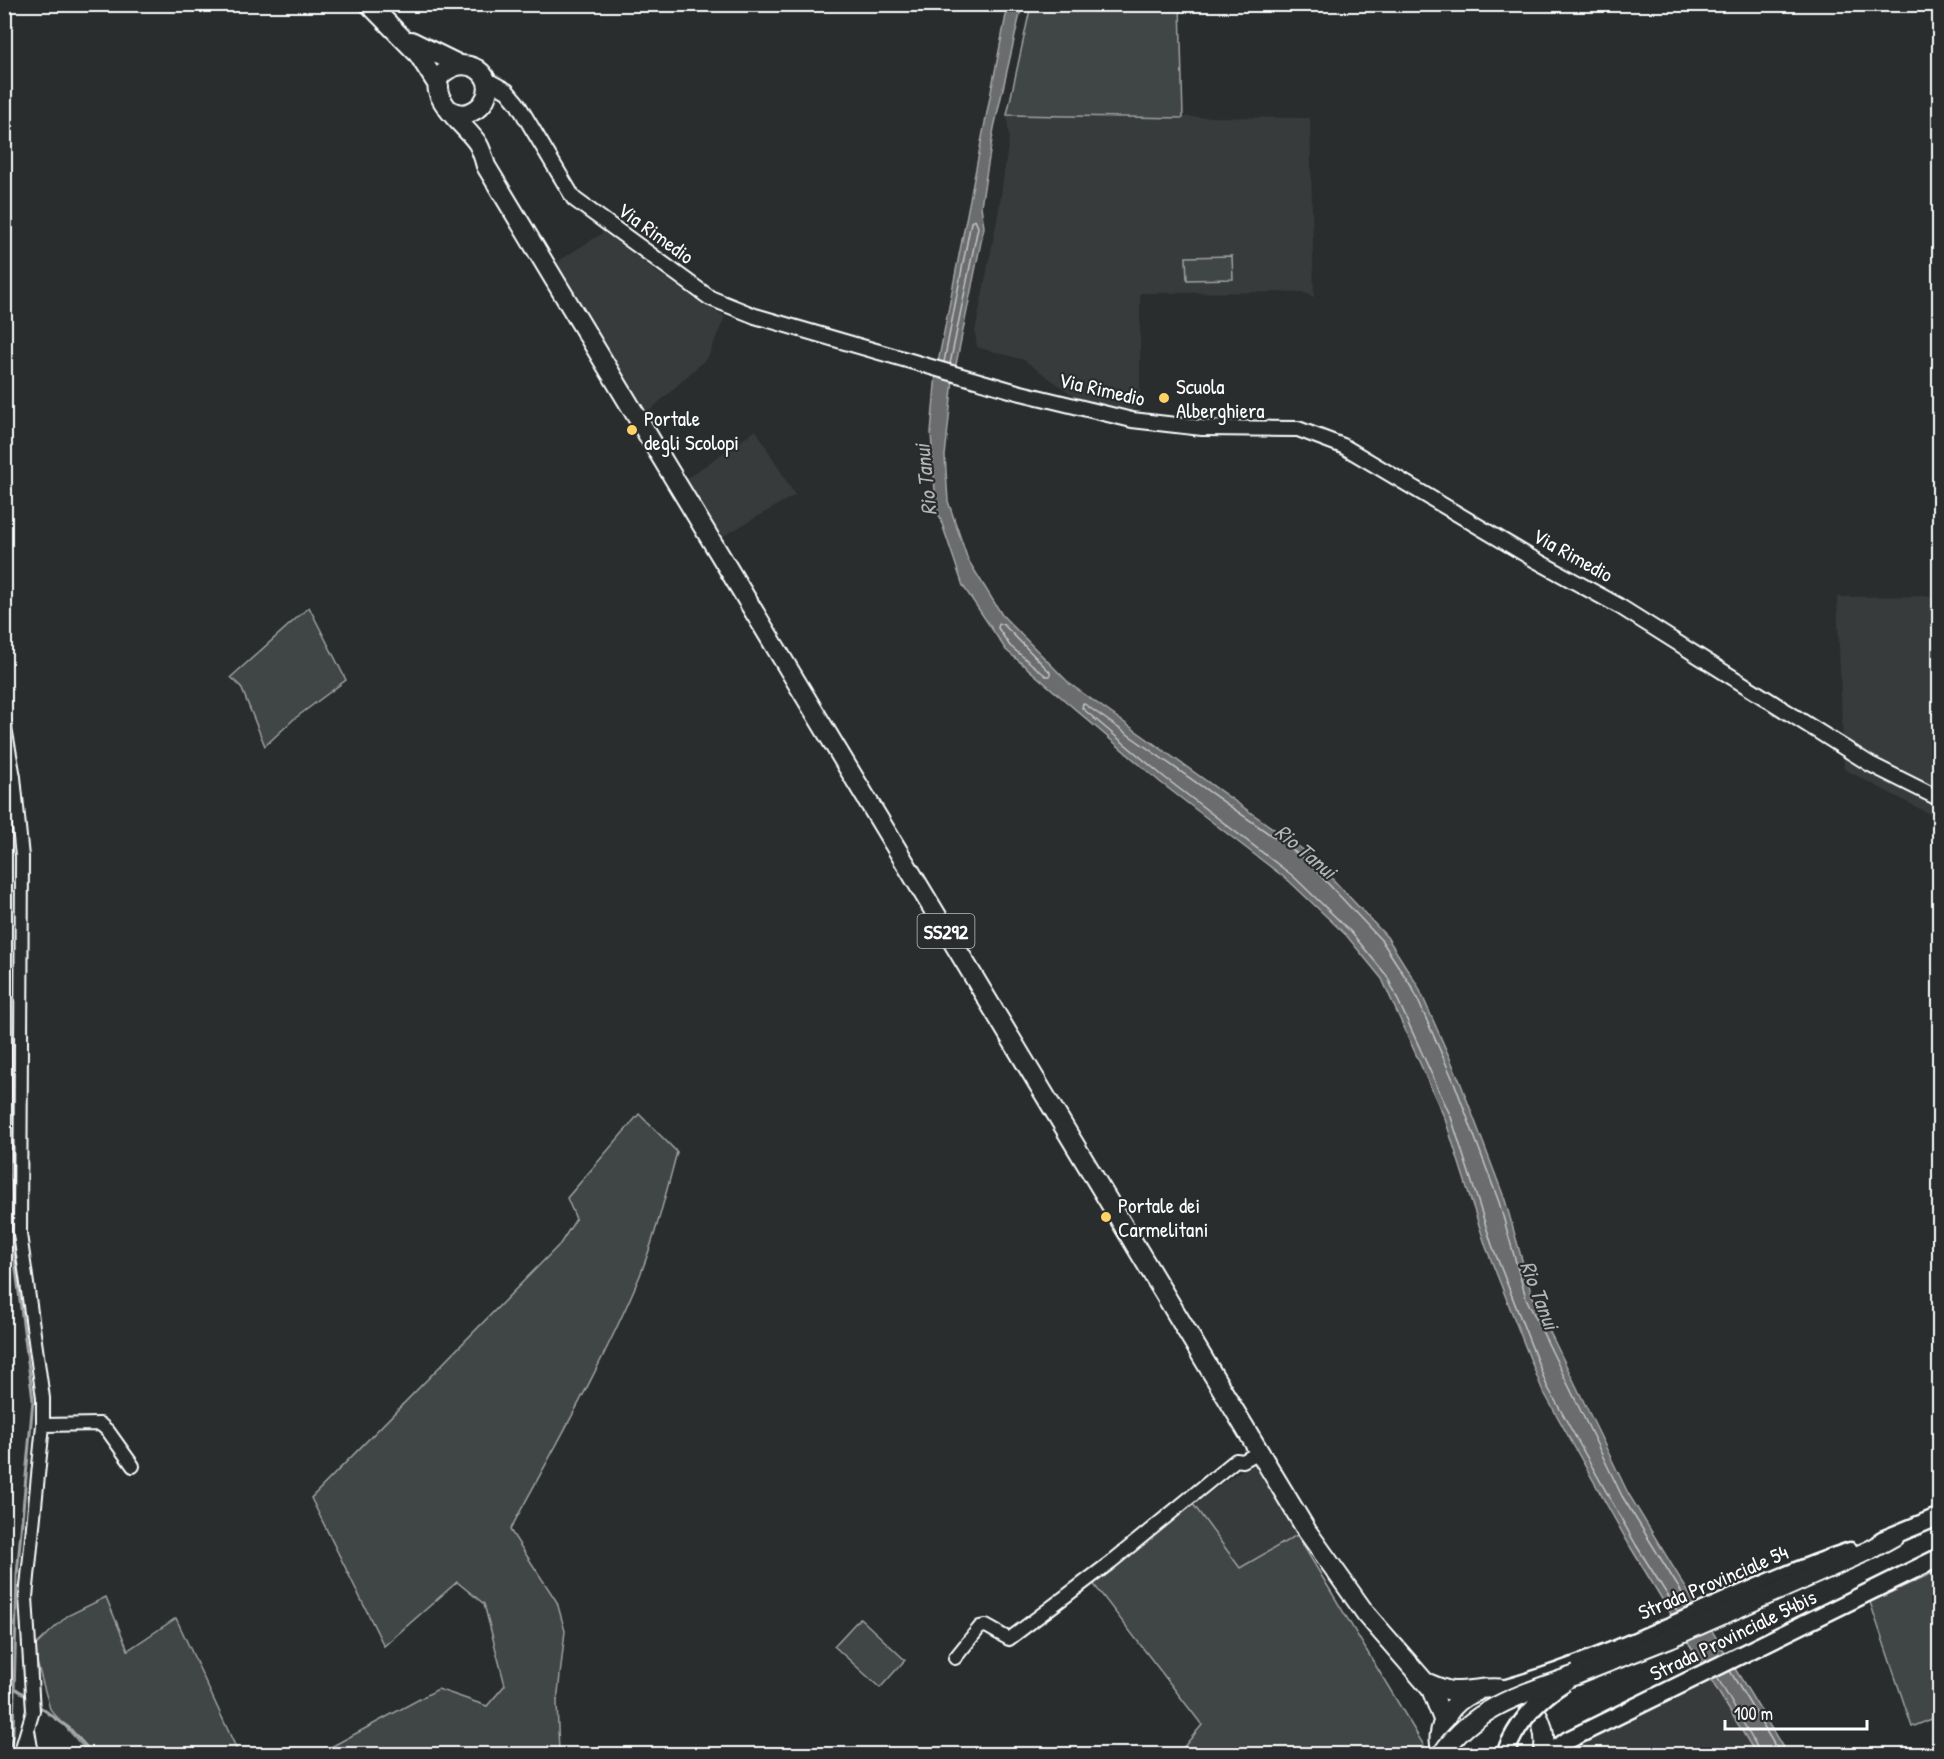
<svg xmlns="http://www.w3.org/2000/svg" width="1944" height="1759" font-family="'Patrick Hand',sans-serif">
<rect width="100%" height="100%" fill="#2a2d2e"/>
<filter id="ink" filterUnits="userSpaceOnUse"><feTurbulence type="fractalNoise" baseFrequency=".0167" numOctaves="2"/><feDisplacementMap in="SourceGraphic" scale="12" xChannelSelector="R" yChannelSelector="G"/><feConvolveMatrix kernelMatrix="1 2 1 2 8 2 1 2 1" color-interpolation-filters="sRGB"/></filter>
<g filter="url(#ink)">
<path fill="#373a3b" d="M1007 115 1310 118 1314 297 1302 292 1140 293V404L1133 410 1078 399 1024 360 977 347 975 332 998 215 1009 139Z
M604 232 658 273 725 317 708 357 642 418 554 264Z
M756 430 795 495 717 540 683 481Z
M1939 596V819L1844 769 1837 597Z
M1253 1462 1297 1535 1240 1568 1193 1504Z
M1711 1679 1756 1754H1562L1635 1715Z"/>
<path fill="#414445" stroke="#a0a2a2" stroke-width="1.5" d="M1031 5H1180L1183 118 1007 115Z
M1232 256 1233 279 1187 280 1186 257Z
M309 607 346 680 294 719 265 746 241 687 231 677Z
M4 1012H6L10 1179 4 1178Z
M639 1114 677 1152C666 1193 655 1238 639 1278 602 1365 555 1447 510 1530L557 1602 565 1631 557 1702 559 1753 318 1754 438 1689 487 1706 505 1685 484 1604 457 1582 384 1646 311 1498 560 1244 576 1219 567 1198Z
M1193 1504 1240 1568 1297 1535 1429 1754H1178L1202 1725 1092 1582Z
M1939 1570V1716L1912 1727 1870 1602Z
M106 1597 128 1650 176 1618 239 1754H89L50 1709 33 1648 67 1616Z
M860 1618 905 1660 880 1688 834 1646Z"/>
<path fill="#6a6c6d" stroke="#a6a7a7" stroke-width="1.5" d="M1008 5H1022L994 128 981 206 984 227 953 379 945 456 948 501 968 560 1002 615 1070 684 1309 854 1387 937 1418 986 1459 1079 1505 1200 1532 1295 1628 1493 1787 1754H1756L1631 1548 1542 1389 1486 1247 1445 1119 1382 979 1346 935 1289 881 1160 782 1006 650 963 586 936 506 931 433 936 373Z"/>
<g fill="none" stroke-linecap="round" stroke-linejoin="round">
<path stroke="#c3c4c5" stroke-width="1.5" d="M944 362 971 222 975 220 978 227 950 364
M999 624H1003L1050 672V676H1046L1010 646 998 628Z
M1678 1612 1636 1545 1547 1386 1492 1245 1451 1117 1387 976 1350 931 1293 876 1164 777 1082 708 1083 703 1305 859 1382 941 1413 989 1454 1082 1499 1202 1526 1298 1622 1496 1690 1606
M1730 1671 1780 1754
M1717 1677 1761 1754"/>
<path stroke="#a6a7a7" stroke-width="3" d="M4 833 11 1016 12 1202
M16 1689 27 1696
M40 1707 69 1728 93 1754
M8 1754 13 1734 17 1575 33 1400 13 1246 12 1212"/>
<g stroke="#fff" stroke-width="16">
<path id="minor" d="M4 722 14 777 22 857 20 1234 43 1398V1425L26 1597 33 1711 20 1754
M43 1425 100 1424 108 1431 133 1466
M955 1658 980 1627 986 1626 1009 1639 1111 1562 1236 1460 1243 1461 1259 1452
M28 1730 32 1754"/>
</g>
<g stroke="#fff" stroke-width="18">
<path id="tertiary" d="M485 79 507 91 517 103 574 199 710 298 755 316 1017 392 1132 420 1202 428 1298 429 1343 446 1530 557 1619 606 1870 764 1940 799"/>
</g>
<g stroke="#fff" stroke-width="21">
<path id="secondary" d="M1882 1540 1940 1516
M1503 1689C1623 1656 1732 1591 1850 1551
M1549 1754 1568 1740 1940 1557"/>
</g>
<g stroke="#fff" stroke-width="22">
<path id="primary" d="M369 4 418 54 439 87
M411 41 460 65
M448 109C475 127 504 88 477 69 470 65 462 64 454 67 409 85 468 126 478 144 482 151 484 159 486 166L1307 1531 1366 1614 1431 1689 1444 1722
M1576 1675 1670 1638 1870 1550 1895 1536
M1425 1682C1433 1685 1443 1690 1452 1691 1469 1692 1487 1686 1504 1689 1533 1695 1549 1727 1543 1754
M1443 1754C1431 1729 1452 1700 1476 1692"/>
</g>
<use href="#minor" stroke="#2a2d2e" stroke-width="12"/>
<use href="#tertiary" stroke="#2a2d2e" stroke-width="14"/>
<use href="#secondary" stroke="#2a2d2e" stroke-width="16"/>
<use href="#primary" stroke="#2a2d2e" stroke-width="18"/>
<g stroke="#fff" stroke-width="21" stroke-linecap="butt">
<path id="secondary-bridge" d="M1505 1754C1516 1724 1538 1699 1565 1682"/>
</g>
<g stroke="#fff" stroke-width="22" stroke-linecap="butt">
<path id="primary-bridge" d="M1442 1754C1472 1708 1526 1692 1576 1675"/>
</g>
<use href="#secondary-bridge" stroke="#2a2d2e" stroke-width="16"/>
<use href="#primary-bridge" stroke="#2a2d2e" stroke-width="18"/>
</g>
</g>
<g fill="#ffd166" stroke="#2a2d2e" stroke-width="2">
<circle cx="1164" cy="398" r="6"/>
<circle cx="632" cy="430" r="6"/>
<circle cx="1106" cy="1217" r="6"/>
</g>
<g text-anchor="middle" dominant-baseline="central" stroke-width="4.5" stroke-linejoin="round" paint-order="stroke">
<rect fill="#2a2d2e" stroke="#bfc0c0" stroke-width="1.5" x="917.5" y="914" width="57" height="34" rx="4.5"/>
<g font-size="20" font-weight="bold" fill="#fff">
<text x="946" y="931">SS292</text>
</g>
<g font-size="21" fill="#fff" stroke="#2a2d2e">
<text transform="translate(656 233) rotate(36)">Via Rimedio</text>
<text transform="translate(1102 389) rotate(13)">Via Rimedio</text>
<text transform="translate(1573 555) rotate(29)">Via Rimedio</text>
<text transform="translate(1713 1582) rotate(-23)">Strada Provinciale 54</text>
<text transform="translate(1733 1635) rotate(-26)">Strada Provinciale 54bis</text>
</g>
<g font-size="21" fill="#fff" stroke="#2a2d2e" text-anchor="start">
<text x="1176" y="386">Scuola<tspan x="1176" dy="24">Alberghiera</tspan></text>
<text x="644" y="418">Portale<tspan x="644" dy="24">degli Scolopi</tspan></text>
<text x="1118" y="1205">Portale dei<tspan x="1118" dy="24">Carmelitani</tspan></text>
</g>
<g font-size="22" font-style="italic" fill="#b4b6b6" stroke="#2a2d2e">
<text transform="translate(925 480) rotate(-96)">Rio Tanui</text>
<text transform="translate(1306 851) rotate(40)">Rio Tanui</text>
<text transform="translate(1540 1295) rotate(69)">Rio Tanui</text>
</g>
</g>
<rect width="1944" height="1759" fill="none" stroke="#2a2d2e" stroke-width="24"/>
<rect x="12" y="12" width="1920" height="1735" fill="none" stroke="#fff" stroke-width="2" filter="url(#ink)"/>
<path d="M1725 1720v9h142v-9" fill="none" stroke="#ffffff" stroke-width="3"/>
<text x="1734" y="1720" font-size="18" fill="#ffffff" stroke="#2a2d2e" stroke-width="4.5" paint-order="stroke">100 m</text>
</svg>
